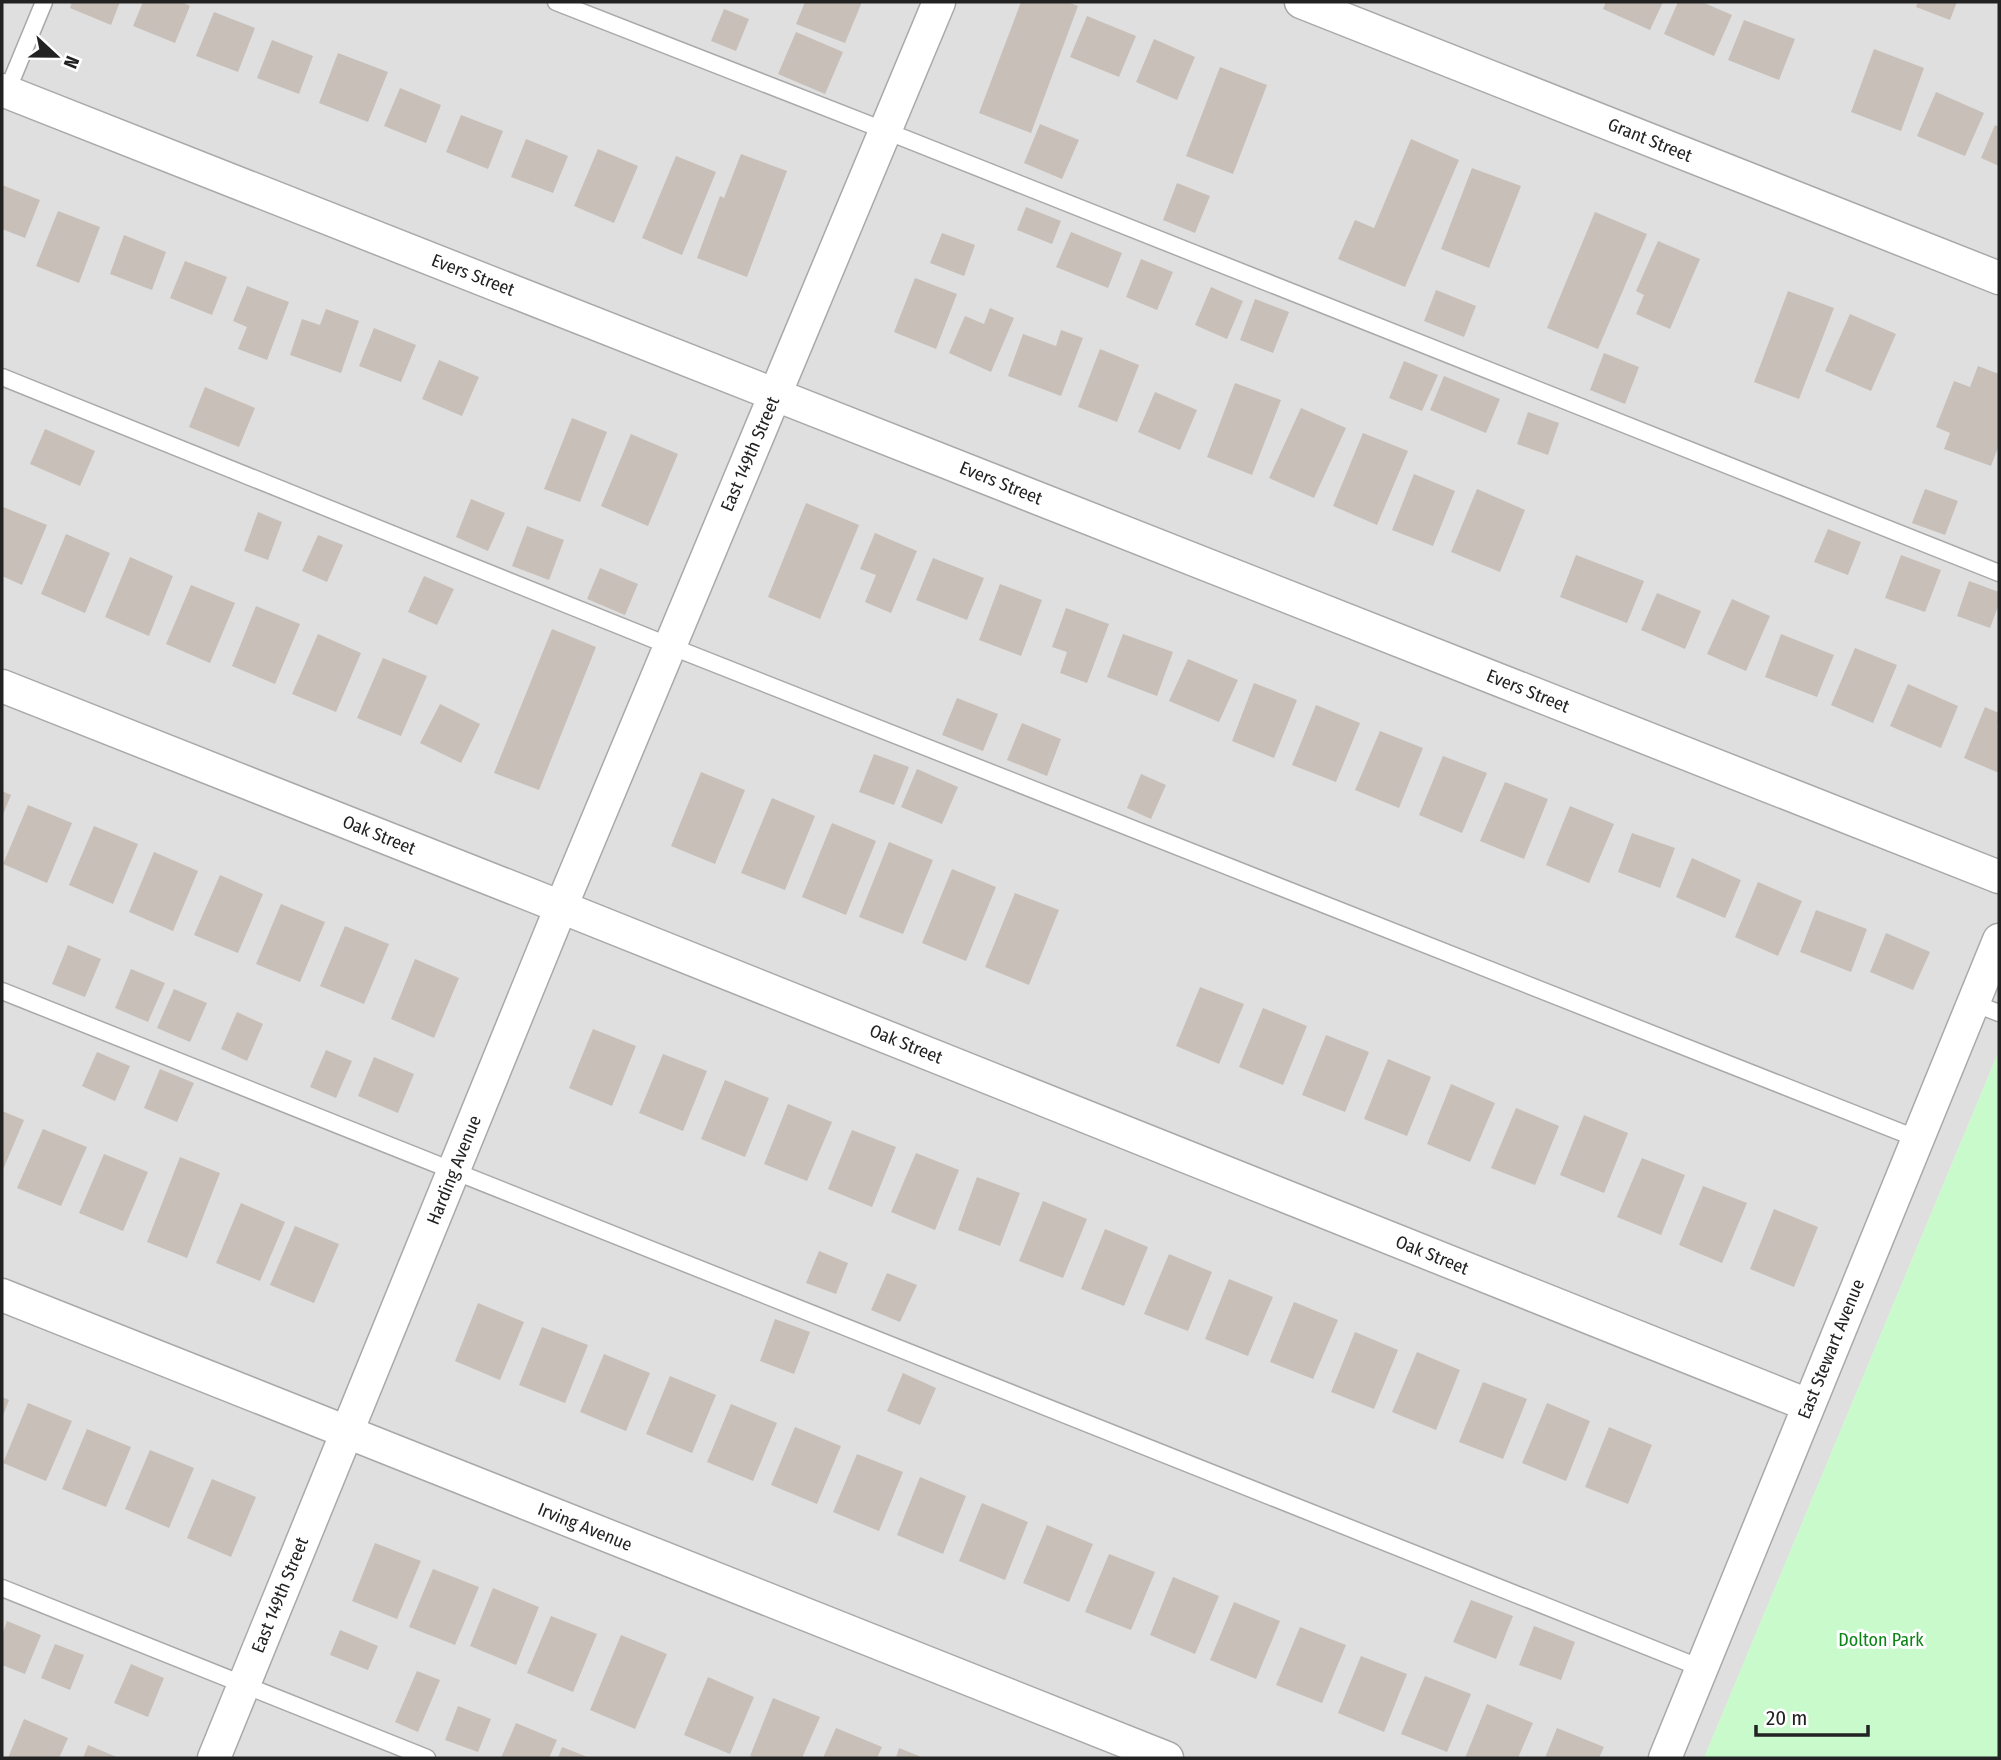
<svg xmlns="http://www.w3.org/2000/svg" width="2001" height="1760" font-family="'Fira Sans Condensed',sans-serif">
<rect width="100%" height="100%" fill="#f2efe9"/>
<path fill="#e0dfdf" d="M2 2H1999V1051L1704 1758H2Z"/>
<path fill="#c8facc" d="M1999 1051V1758H1704Z"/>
<path fill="#c7bfb8" d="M72 2H120L111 25 70 8Z
M143 2H181L190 6 175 43 133 26Z
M805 2H862L845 43 796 24Z
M1021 2H1067L1078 6 1031 133 979 113Z
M1606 2H1663L1650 30 1603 9Z
M1678 2H1702L1732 15 1714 56 1664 34Z
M1918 2H1957L1950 20 1916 7Z
M724 9 749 19 736 51 711 41Z
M214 12 255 28 238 72 196 56Z
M1087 16 1136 36 1119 77 1070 57Z
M1744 20 1795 39 1779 80 1728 60Z
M796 32 843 52 825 94 778 74Z
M1154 39 1195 57 1177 100 1136 82Z
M272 40 313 56 299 94 257 78Z
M1874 49 1924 68 1901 131 1851 112Z
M338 53 388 72 368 122 319 103Z
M1220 67 1267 85 1233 174 1186 156Z
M400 88 441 105 426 143 384 126Z
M1936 92 1984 113 1965 156 1917 136Z
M461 115 503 131 488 169 446 152Z
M1040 124 1079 140 1062 179 1024 163Z
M1995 125 1999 127V166L1981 158Z
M526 139 568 156 553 193 511 177Z
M1411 139 1459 160 1405 287 1338 259 1355 220 1374 228Z
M598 149 638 166 614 223 574 206Z
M741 154 787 171 747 277 697 258 720 196 724 198Z
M676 156 716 172 682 255 642 238Z
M1472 168 1521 186 1489 268 1441 249Z
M1177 183 1210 196 1195 233 1163 220Z
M2 185 40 200 25 238 2 229Z
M1026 207 1061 221 1052 244 1017 230Z
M58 211 100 227 79 283 36 266Z
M1595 212 1647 234 1598 349 1547 328Z
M1071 232 1122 253 1108 288 1056 267Z
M942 233 975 245 964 276 930 263Z
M124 235 166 252 152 290 110 274Z
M1658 241 1700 259 1670 329 1636 314 1644 295 1636 291Z
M1141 259 1173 272 1157 310 1126 297Z
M185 261 227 277 212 315 170 298Z
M915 278 957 294 936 349 894 332Z
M247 286 289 302 267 360 238 349 247 327 233 321Z
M1211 287 1243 301 1227 339 1195 325Z
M1436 290 1476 306 1464 337 1424 321Z
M1788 291 1834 308 1799 399 1754 382Z
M1255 299 1289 312 1273 353 1240 340Z
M990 308 1014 318 991 372 949 353 965 316 984 324Z
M326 309 359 321 341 373 290 355 302 319 320 325Z
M1850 314 1896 334 1871 391 1825 371Z
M374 328 416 345 401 382 359 366Z
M1061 330 1083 338 1061 396 1008 376 1023 334 1056 346Z
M1100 349 1139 365 1117 422 1078 407Z
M1604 353 1639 367 1625 404 1590 390Z
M439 360 479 377 462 416 422 399Z
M1404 361 1438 375 1422 411 1389 398Z
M1978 366 1999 374V445L1991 466 1944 449 1950 433 1936 427 1954 381 1970 387Z
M1444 376 1500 399 1486 433 1430 410Z
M1235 383 1281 400 1252 475 1207 457Z
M205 387 255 408 239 447 189 427Z
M1155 392 1197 410 1180 450 1138 432Z
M1301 408 1346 428 1314 498 1269 478Z
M1528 412 1559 423 1548 455 1517 444Z
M572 418 607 432 580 502 544 489Z
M45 429 95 451 80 486 30 464Z
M1363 433 1408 451 1377 525 1333 506Z
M631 434 678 454 648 526 601 506Z
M1414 474 1455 491 1433 546 1392 530Z
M1477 489 1525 510 1500 572 1451 552Z
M1925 489 1958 501 1945 535 1912 523Z
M471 499 505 513 488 551 456 537Z
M806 503 859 525 820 619 768 597Z
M3 507 47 525 22 585 2 576V511Z
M258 512 282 522 268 560 244 551Z
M527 526 564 540 549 580 512 566Z
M1828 529 1861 542 1848 575 1814 562Z
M875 533 917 551 891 613 865 602 876 575 860 569Z
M66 534 110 553 85 613 41 594Z
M318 535 343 545 327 582 302 571Z
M1576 555 1644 581 1627 623 1560 597Z
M1901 555 1941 570 1925 612 1885 598Z
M130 557 173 576 149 636 105 617Z
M933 558 984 578 967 620 916 600Z
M600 568 638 584 625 615 587 599Z
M424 576 454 589 437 625 408 612Z
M1969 581 1999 592V604L1990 628 1957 616Z
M1000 584 1042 600 1021 656 979 640Z
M191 585 235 603 210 663 166 644Z
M1657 593 1701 611 1685 649 1641 630Z
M1732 599 1770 616 1746 671 1707 654Z
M256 606 300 624 275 684 232 666Z
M1066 608 1109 624 1087 683 1060 673 1067 652 1052 647Z
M552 629 596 647 539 790 494 773Z
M318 634 361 653 336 712 292 694Z
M1123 634 1173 652 1157 696 1107 677Z
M1781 634 1834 655 1817 697 1765 677Z
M1855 648 1897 665 1873 723 1831 705Z
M383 658 427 676 401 736 357 718Z
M1188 659 1238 680 1219 722 1169 701Z
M1254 683 1297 700 1274 758 1232 741Z
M1908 684 1958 706 1941 748 1890 726Z
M957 698 998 714 983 751 942 735Z
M440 704 480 724 461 763 420 743Z
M1316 705 1360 723 1336 782 1292 765Z
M1985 707 1999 713V722L1997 728 1999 729V773L1964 758Z
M1022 723 1061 739 1047 776 1007 760Z
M1380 731 1423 748 1399 808 1355 790Z
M874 754 909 767 894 805 859 792Z
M1443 756 1487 773 1462 833 1419 815Z
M917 769 958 787 942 824 901 807Z
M701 772 745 790 715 864 671 846Z
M1141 774 1166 785 1151 819 1127 808Z
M1505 782 1548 799 1524 859 1480 841Z
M2 791 11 795 2 817Z
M772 798 815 816 785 890 741 873Z
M28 805 72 823 47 883 3 864Z
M1570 806 1614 824 1589 883 1546 865Z
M832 823 876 841 846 915 802 897Z
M94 826 138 844 113 904 69 885Z
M1632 833 1675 848 1660 888 1618 872Z
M889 842 933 860 903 934 859 917Z
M154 852 198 871 173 931 129 912Z
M1692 858 1741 880 1725 918 1676 897Z
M952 869 996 887 966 961 922 943Z
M220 875 263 894 238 953 194 935Z
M1758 882 1802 901 1778 956 1735 937Z
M1015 893 1059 910 1029 985 985 967Z
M281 904 325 922 300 982 256 964Z
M1816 910 1867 929 1851 972 1800 952Z
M345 926 389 944 364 1004 320 986Z
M1886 933 1930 952 1913 990 1870 972Z
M68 945 101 959 85 997 52 984Z
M415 959 459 978 434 1038 391 1019Z
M131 969 165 983 148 1022 115 1008Z
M1200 987 1244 1004 1219 1064 1176 1046Z
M174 989 207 1003 190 1042 157 1028Z
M1263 1008 1307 1026 1283 1085 1239 1067Z
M237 1012 263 1024 247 1061 221 1049Z
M593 1029 636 1046 612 1106 569 1088Z
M1326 1035 1369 1052 1345 1112 1302 1095Z
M326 1050 352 1061 336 1098 310 1087Z
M97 1052 130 1066 115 1101 82 1086Z
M663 1054 707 1071 683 1131 639 1113Z
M374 1057 414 1074 398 1113 358 1096Z
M1388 1059 1431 1077 1407 1136 1364 1119Z
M160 1069 194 1083 177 1122 144 1108Z
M725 1080 769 1098 745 1157 701 1139Z
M1451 1084 1495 1103 1470 1162 1427 1144Z
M788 1104 832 1122 807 1181 764 1164Z
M1516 1108 1559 1126 1535 1185 1491 1168Z
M2 1111 24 1120 2 1172Z
M1584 1115 1628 1133 1604 1193 1560 1175Z
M43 1129 87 1147 61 1206 17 1188Z
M852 1130 896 1147 872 1207 828 1189Z
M916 1153 959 1170 935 1230 891 1212Z
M104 1154 148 1172 123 1231 79 1213Z
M180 1157 220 1173 187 1258 147 1242Z
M1642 1158 1685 1175 1661 1235 1617 1217Z
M977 1177 1020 1193 1000 1246 958 1230Z
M1703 1186 1747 1203 1722 1263 1679 1245Z
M1043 1201 1087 1219 1063 1278 1019 1261Z
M241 1203 285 1222 260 1281 216 1263Z
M1774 1209 1818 1227 1794 1287 1750 1269Z
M295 1226 339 1244 314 1303 270 1285Z
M1105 1229 1148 1247 1124 1306 1081 1289Z
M819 1251 848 1263 836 1294 806 1283Z
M1169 1254 1212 1272 1188 1331 1144 1314Z
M887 1273 917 1285 900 1322 871 1310Z
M1229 1279 1273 1297 1248 1356 1205 1339Z
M1294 1302 1338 1320 1313 1379 1270 1362Z
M478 1303 524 1322 500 1380 455 1361Z
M775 1319 810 1332 794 1374 760 1361Z
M542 1327 588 1345 565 1403 519 1385Z
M1355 1332 1398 1350 1374 1409 1331 1392Z
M1417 1352 1460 1370 1436 1430 1392 1412Z
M604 1354 650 1373 626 1431 580 1412Z
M903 1373 936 1388 920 1425 887 1411Z
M670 1376 716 1395 692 1453 646 1434Z
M1483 1382 1527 1399 1503 1459 1459 1442Z
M2 1397 9 1400 2 1418Z
M28 1403 72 1421 46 1481 3 1463Z
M1547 1403 1590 1421 1566 1481 1522 1463Z
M731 1404 777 1423 753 1481 707 1462Z
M795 1427 841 1446 817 1504 771 1485Z
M1609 1427 1652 1445 1628 1504 1585 1487Z
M87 1429 131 1447 106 1507 62 1489Z
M150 1450 194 1468 169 1528 125 1509Z
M857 1454 903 1472 879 1531 833 1512Z
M920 1477 966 1496 943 1554 897 1535Z
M212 1479 256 1497 231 1557 187 1538Z
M982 1503 1028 1522 1005 1580 959 1561Z
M1047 1525 1093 1544 1069 1602 1023 1583Z
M375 1543 421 1561 397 1619 352 1601Z
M1109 1554 1155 1572 1131 1630 1085 1612Z
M433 1569 479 1587 455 1645 409 1627Z
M1173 1577 1219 1596 1195 1654 1150 1635Z
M493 1588 539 1607 516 1665 470 1646Z
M1471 1600 1513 1616 1496 1659 1453 1642Z
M1234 1602 1280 1621 1256 1679 1210 1660Z
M551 1616 597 1634 573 1692 527 1673Z
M7 1621 41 1635 25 1674 2 1665V1635Z
M1534 1626 1575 1642 1561 1680 1519 1665Z
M1300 1627 1346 1645 1322 1703 1276 1685Z
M340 1630 378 1646 368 1670 330 1655Z
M621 1635 667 1654 635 1729 590 1710Z
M55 1644 84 1655 70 1690 41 1678Z
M1361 1656 1407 1674 1384 1732 1338 1713Z
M131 1664 164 1678 148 1717 114 1703Z
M417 1671 440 1680 418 1732 395 1722Z
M1425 1676 1471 1694 1447 1752 1401 1734Z
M708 1677 754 1697 730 1754 684 1735Z
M773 1698 820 1717 802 1758H756L750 1756Z
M1487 1704 1533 1723 1518 1758H1465Z
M458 1706 491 1719 478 1752 445 1740Z
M24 1719 68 1738 59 1758H8Z
M516 1723 557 1740 549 1758H501Z
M836 1728 882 1747 877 1758H823Z
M1557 1728 1604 1747 1599 1758H1545Z
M88 1745 119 1758H83Z
M562 1747 590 1758H558Z
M899 1748 924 1758H896Z"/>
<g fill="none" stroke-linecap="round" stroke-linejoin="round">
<g stroke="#a9a9a9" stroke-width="19">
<path id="lane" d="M556 2 886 131 1999 573
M5 96 44 2
M2 377 670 646 1918 1139
M2 991 1701 1668
M1973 1003 1999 1013
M2 1588 427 1758"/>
</g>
<g stroke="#a9a9a9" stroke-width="35">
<path id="street" d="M1301 2 1999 278
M2 90 1999 877
M2 686 561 907 1808 1405
M2 1295 1167 1758
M214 1758 561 907 939 2
M1665 1758 1999 940"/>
</g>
<use href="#lane" stroke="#fff" stroke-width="16"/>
<use href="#street" stroke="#fff" stroke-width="32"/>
</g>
<g text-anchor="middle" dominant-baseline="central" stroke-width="6" stroke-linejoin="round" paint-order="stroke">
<g font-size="18" fill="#222" stroke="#fff">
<text transform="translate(1650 140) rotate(22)">Grant Street</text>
<text transform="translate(473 275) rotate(21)">Evers Street</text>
<text transform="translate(750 454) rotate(-67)">East 149th Street</text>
<text transform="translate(1001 483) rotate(22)">Evers Street</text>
<text transform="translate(1528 691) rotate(22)">Evers Street</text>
<text transform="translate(379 835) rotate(22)">Oak Street</text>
<text transform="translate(906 1044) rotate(22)">Oak Street</text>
<text transform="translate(454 1170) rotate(-68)">Harding Avenue</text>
<text transform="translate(1432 1255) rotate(22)">Oak Street</text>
<text transform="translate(1831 1349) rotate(-68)">East Stewart Avenue</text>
<text transform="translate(585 1527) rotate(22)">Irving Avenue</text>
<text transform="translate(280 1595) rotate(-68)">East 149th Street</text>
</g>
<g font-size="18" fill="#0c8416" stroke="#fff">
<text x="1881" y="1640">Dolton Park</text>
</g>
</g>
<rect width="2001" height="1760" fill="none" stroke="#222222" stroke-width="7"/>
<g transform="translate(56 56) rotate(112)" stroke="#ffffff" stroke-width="5" paint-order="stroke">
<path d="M0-5L12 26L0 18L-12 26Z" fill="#222222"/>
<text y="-10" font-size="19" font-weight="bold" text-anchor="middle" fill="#222222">N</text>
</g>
<path d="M1756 1725v10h112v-10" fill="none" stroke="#222222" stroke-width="3.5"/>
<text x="1766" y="1725" font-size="21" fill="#222222" stroke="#ffffff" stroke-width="5" paint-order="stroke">20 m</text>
</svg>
